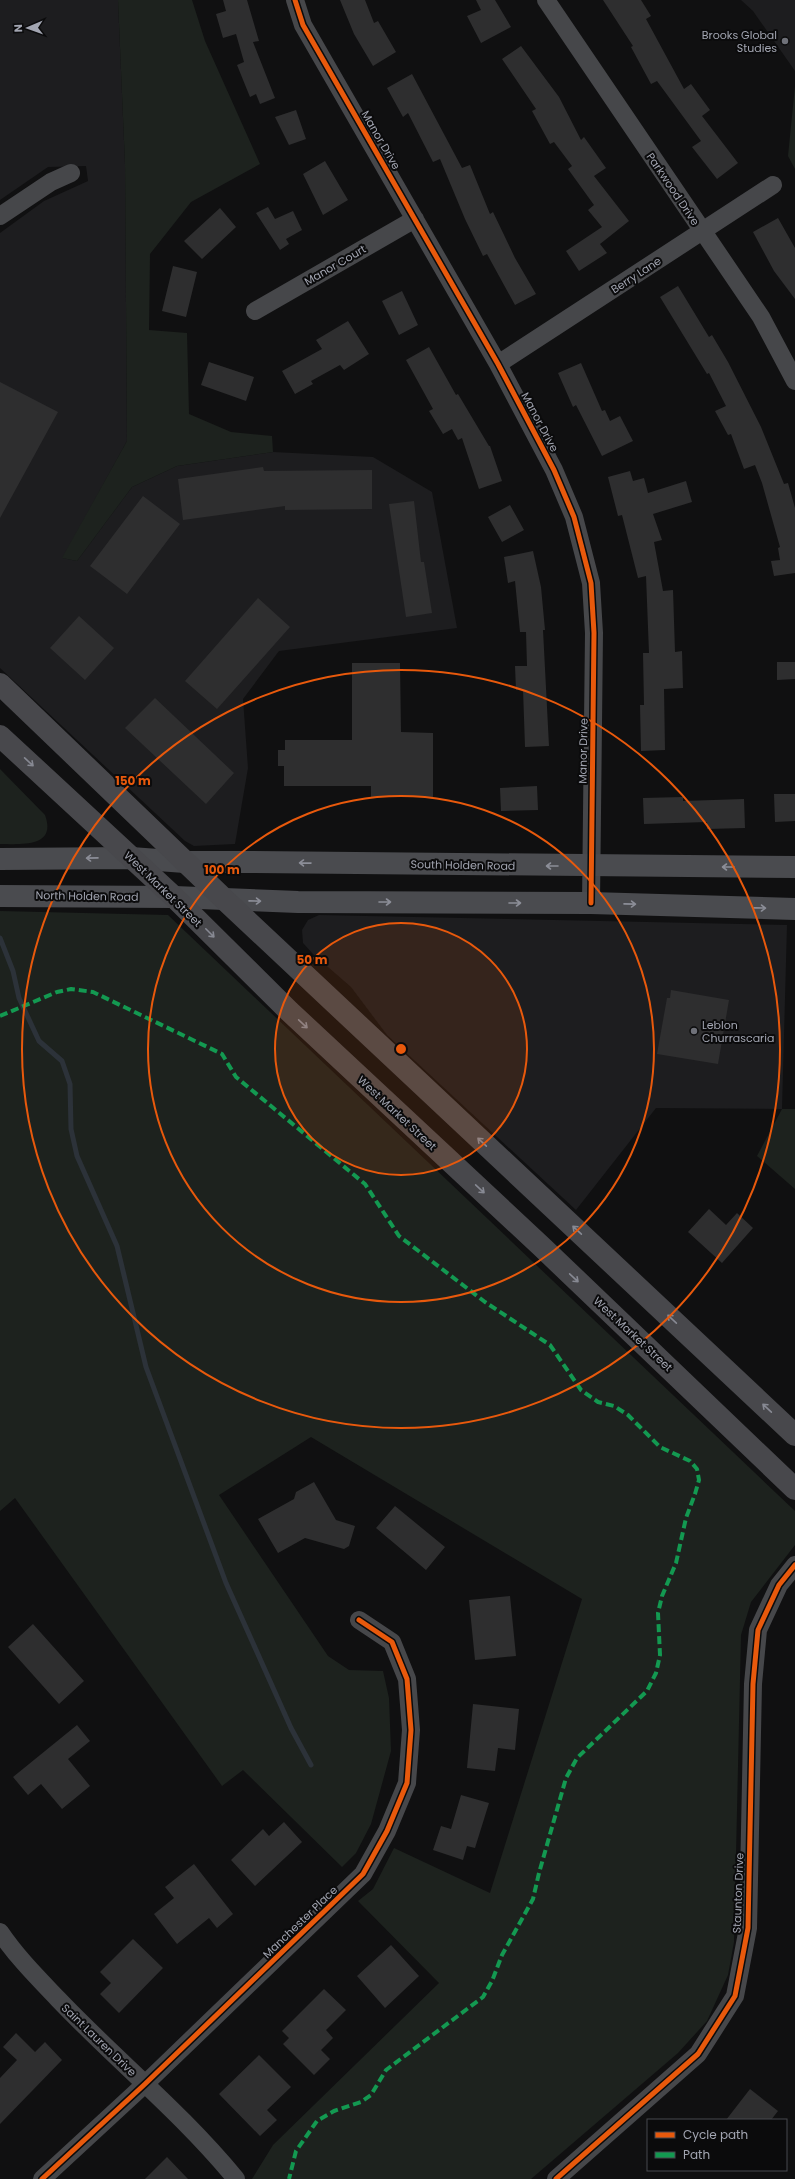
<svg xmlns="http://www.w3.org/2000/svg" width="795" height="2179" font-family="Poppins,sans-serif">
<rect width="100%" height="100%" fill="#101011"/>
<path fill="#1d1d1f" d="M0 0H118L125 164 127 441 63 558 77 561 132 487 177 466 273 452 373 457 432 492 457 628 279 651 243 699 248 768 235 844 194 846 185 841 0 668V233L44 201 88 181 86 166 48 167 0 200Z
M741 0H795V71L753 11Z
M319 915 787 925 782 1109 656 1108 576 1210 387 1035 351 987 313 954 303 943 302 930 308 920Z"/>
<path fill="#1d221e" d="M118 0H192L205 41 260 164 191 202 150 254 149 330 187 333 189 414 231 432 272 436 273 452 177 466 132 487 77 561 62 558 127 441 125 164Z
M795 86V169L788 156Z
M0 769 45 815C57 848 21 844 0 844Z
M0 911 168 915 795 1511V1545L751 1602 741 1635 734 1942 728 1975 707 2021 678 2053 531 2179H252L273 2145 439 1983 358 1901 373 1889 394 1848 490 1893 582 1599 311 1437 219 1495 328 1656 349 1670 383 1671 389 1698 391 1751 371 1824 356 1853 342 1867 243 1770 222 1786 15 1498 0 1511Z
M782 1109H795V1189L757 1156Z"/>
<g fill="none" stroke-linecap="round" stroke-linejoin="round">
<path stroke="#2c3239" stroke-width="5" d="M0 938 13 971 19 998 39 1041 62 1061 70 1084 71 1129 77 1156 117 1246 146 1367 226 1583 291 1728 311 1765"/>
</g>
<path fill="#2e2e2f" d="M223 0H247L259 41 253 42 275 98 260 104 256 94 250 97 237 65 244 62 236 34 223 38 216 14 226 11Z
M340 0H365L374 23 378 21 396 52 373 66 354 34Z
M476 0H495L511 27 481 43 467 16 481 10Z
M603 0H641L651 16 646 19 684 89 691 84 710 110 702 116 738 163 717 179 692 147 701 141 657 81 651 84 631 47 633 46Z
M521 46 559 97 581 140 584 137 606 168 594 176 629 221 600 244 607 253 579 271 566 251 602 227 588 210 594 205 568 169 572 166 554 142 550 144 532 111 536 109 502 59Z
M412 74 462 168 470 165 490 214 493 212 515 258 536 294 515 305 487 254 483 256 465 219 440 159 433 162 408 113 403 117 387 88Z
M296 110 306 139 289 145 275 117Z
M325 161 348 200 323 215 303 174Z
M268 207 275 219 293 211 302 230 286 239 289 244 280 250 256 213Z
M220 208 236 227 202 259 184 241Z
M778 218 795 248V299L774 271 753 232Z
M173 266 197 272 186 317 162 311Z
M678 286 709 337 712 335 728 362 761 427 784 484 788 483 795 508V573L774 576 771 561 780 560 778 548 780 547 762 483 755 465 744 469 731 434 728 435 715 411 726 406 709 373 707 374 660 297Z
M402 291 418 325 399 335 382 301Z
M348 321 369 354 344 370 340 365 311 381 313 384 295 394 282 371 322 349 316 340Z
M429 347 456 395 458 394 489 446H490L502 481 479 489 462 438 458 440 452 429 443 434 429 411 433 409 406 360Z
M209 362 254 377 246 401 201 385Z
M581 363 602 411 605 410 610 421 620 416 633 441 602 456 576 405 573 407 558 373Z
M0 382 58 412 0 518Z
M263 467 264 471 372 470V509L285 510V506L183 520 178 479Z
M630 471 633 481 644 478 648 493 686 481 692 502 653 514 662 540 654 542 663 591 673 590 675 652 682 651 683 688 664 689 665 750 641 751 640 705H644L643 653H649L646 576 638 578 622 515 618 516 608 477Z
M143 496 180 524 127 594 90 566Z
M414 501 421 562H424L432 613 406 617 389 504Z
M510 505 524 530 502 542 488 517Z
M533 551 541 587 545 630H543L549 746 525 747 523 689 516 690 515 666H527L526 632H520L515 581 508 583 504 557Z
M258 598 290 627 217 709 185 681Z
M79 616 114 648 85 680 50 648Z
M777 662H795V679L777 680Z
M352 663H400L401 732 433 733V797H371V786H284V766H278V750H285V740H352Z
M155 698 234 773 206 804 125 728Z
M537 786 538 810 501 811 500 788Z
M774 794H795V821L775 822Z
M683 797V801L744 799 745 828 707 829V822L644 824 643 798Z
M671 990 729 1000 718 1064 657 1054 667 998H670Z
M709 1209 726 1225 737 1213 753 1228 722 1263 688 1232Z
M314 1482 336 1520 355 1526 349 1546 344 1549 305 1538 278 1553 258 1519 294 1499 296 1492Z
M395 1506 445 1547 426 1570 376 1528Z
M510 1596 516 1656 475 1660 469 1600Z
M33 1624 84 1681 59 1704 8 1647Z
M473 1704 519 1709 515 1750 498 1748 495 1771 467 1768Z
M77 1725 90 1741 68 1759 90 1786 62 1809 41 1784 28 1795 13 1777Z
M461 1795 489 1803 475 1848 467 1846 463 1860 433 1850 441 1826 451 1829Z
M284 1822 302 1842 255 1886 231 1860 263 1829 269 1836Z
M194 1864 233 1914 217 1928 209 1918 177 1944 154 1914 174 1898 165 1887Z
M133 1939 163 1968 119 2013 100 1994 111 1983 100 1972Z
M391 1945 419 1976 385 2008 357 1976Z
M324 1989 346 2010 326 2030 333 2038 321 2050 330 2059 314 2075 283 2044 289 2038 282 2031Z
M16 2033 35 2052 45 2042 62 2060 0 2124V2078L17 2060 3 2047Z
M259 2055 291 2087 267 2110 277 2120 260 2136 219 2094Z
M750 2089 778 2111 771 2120H726Z
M167 2157 188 2179H145Z"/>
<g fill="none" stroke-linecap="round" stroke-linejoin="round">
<path stroke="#46474a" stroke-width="18" d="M295 0 303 25 498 364 554 470 574 517 591 583 594 633 591 903
M546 0 761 317 795 381
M0 216 51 182 71 173
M255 311 415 219
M498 364 773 185
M0 1932C17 1957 37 1977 58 1999 116 2060 182 2113 236 2179
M42 2179 145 2084 363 1874 387 1831 407 1783 411 1730 407 1679 392 1642 359 1620
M556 2179 698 2054 735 1996 748 1928 753 1684 758 1630 779 1585 795 1565"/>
<path stroke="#4a4b4f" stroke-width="22" d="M0 859 131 858 185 862H250L795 867
M0 896 174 897 298 902 591 903 795 909"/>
<path stroke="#48484c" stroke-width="22" d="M0 684 225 900 795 1435
M0 736 174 897 289 1011 542 1247 795 1489"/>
<path stroke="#139951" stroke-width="4" stroke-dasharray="8 4" stroke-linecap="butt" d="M0 1016 57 992 71 989 93 992 222 1054 236 1077 365 1184 399 1236 485 1302 550 1345 581 1390 598 1402 614 1406 628 1415 660 1447 690 1461 697 1469 699 1480 695 1494 686 1518 676 1563 662 1596 658 1613 660 1655 656 1673 647 1691 577 1758 566 1778 539 1873 533 1899 502 1955 492 1981 483 1997 386 2070 371 2095 361 2102 334 2111 317 2121 296 2151 289 2179"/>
<g stroke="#0b0b0c" stroke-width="8">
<path id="cycleway" d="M295 0 303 25 498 364 554 470 574 517 591 583 594 633 591 903
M42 2179 145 2084 363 1874 387 1831 407 1783 411 1730 407 1679 392 1642 359 1620
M556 2179 698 2054 735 1996 748 1928 753 1684 758 1630 779 1585 795 1565"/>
</g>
<use href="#cycleway" stroke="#e8590c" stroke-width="5"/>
</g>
<defs><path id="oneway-shaft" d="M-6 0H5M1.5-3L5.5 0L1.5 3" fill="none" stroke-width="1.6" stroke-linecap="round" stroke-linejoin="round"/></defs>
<g stroke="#878993">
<use href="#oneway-shaft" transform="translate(29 762) rotate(43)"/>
<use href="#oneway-shaft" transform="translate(210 933) rotate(45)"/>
<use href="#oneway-shaft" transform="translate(303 1024) rotate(43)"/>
<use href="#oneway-shaft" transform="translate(482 1142) rotate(-137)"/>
<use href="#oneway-shaft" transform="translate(480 1189) rotate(43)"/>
<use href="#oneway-shaft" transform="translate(577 1230) rotate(-137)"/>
<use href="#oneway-shaft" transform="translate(574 1278) rotate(43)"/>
<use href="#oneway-shaft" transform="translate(672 1319) rotate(-137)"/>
<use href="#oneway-shaft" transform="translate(767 1408) rotate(-137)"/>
</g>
<g stroke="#8c8e98">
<use href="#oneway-shaft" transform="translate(92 858) rotate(179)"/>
<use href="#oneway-shaft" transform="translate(305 863) rotate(-179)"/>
<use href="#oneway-shaft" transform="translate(552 866) rotate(180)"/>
<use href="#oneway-shaft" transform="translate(728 867) rotate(-180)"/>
<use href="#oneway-shaft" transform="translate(255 901) rotate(1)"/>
<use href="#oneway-shaft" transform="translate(385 902)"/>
<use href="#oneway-shaft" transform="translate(515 903)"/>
<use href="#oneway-shaft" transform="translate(630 904) rotate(1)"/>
<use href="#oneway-shaft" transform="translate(760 908) rotate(1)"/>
</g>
<circle cx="401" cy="1049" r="126" fill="#e8590c" fill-opacity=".12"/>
<g fill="none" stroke="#e8590c" stroke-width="2">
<circle cx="401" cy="1049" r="126"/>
<circle cx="401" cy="1049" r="253"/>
<circle cx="401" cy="1049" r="379"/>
</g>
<g fill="#6f7179" stroke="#0b0b0c" stroke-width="1.5">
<circle cx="785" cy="41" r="4"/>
<circle cx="694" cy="1031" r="4"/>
</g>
<g text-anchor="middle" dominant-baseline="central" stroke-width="4" stroke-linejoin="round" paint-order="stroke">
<g font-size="11" fill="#a2a5b1" stroke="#0b0b0c" text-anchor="end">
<text x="777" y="35">Brooks Global<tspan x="777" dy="13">Studies</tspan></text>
<text x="702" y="1025" text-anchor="start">Leblon<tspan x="702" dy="13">Churrascaria</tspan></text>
</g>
<g font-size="11" fill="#a2a5b1" stroke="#0b0b0c">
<text transform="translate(381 140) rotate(60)">Manor Drive</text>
<text transform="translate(673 189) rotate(56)">Parkwood Drive</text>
<text transform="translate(335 265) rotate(-30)">Manor Court</text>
<text transform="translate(636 275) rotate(-33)">Berry Lane</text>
<text transform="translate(540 422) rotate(62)">Manor Drive</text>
<text transform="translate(583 751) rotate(-89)">Manor Drive</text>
<text transform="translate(463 865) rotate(1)">South Holden Road</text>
<text transform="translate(163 889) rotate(44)">West Market Street</text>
<text transform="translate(87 896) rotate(1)">North Holden Road</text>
<text transform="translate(397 1113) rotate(43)">West Market Street</text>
<text transform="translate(633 1334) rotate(43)">West Market Street</text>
<text transform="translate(738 1893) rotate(-88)">Staunton Drive</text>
<text transform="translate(300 1922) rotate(-44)">Manchester Place</text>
<text transform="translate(99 2040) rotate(44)">Saint Lauren Drive</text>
</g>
</g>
<circle cx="401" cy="1049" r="6" fill="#e8590c" stroke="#0b0b0c" stroke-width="2"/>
<g font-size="12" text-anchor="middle" font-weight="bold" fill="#e8590c" stroke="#0b0b0c" stroke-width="4" stroke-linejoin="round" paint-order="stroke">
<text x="133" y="785">150 m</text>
<text x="222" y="874">100 m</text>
<text x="312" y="964">50 m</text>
</g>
<rect x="647" y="2119" width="140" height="52" fill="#0b0b0c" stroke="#47494e"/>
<rect x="655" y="2132" width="20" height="6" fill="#e8590c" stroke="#47494e"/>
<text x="683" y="2139" font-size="12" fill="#a2a5b1">Cycle path</text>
<rect x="655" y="2152" width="20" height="6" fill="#139951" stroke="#47494e"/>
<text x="683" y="2159" font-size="12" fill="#a2a5b1">Path</text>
<g transform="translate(28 28) rotate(268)" stroke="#0b0b0c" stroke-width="3" paint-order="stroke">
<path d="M0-3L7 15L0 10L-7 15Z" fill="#a2a5b1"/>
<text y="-6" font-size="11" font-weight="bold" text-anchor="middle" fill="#a2a5b1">N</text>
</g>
</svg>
